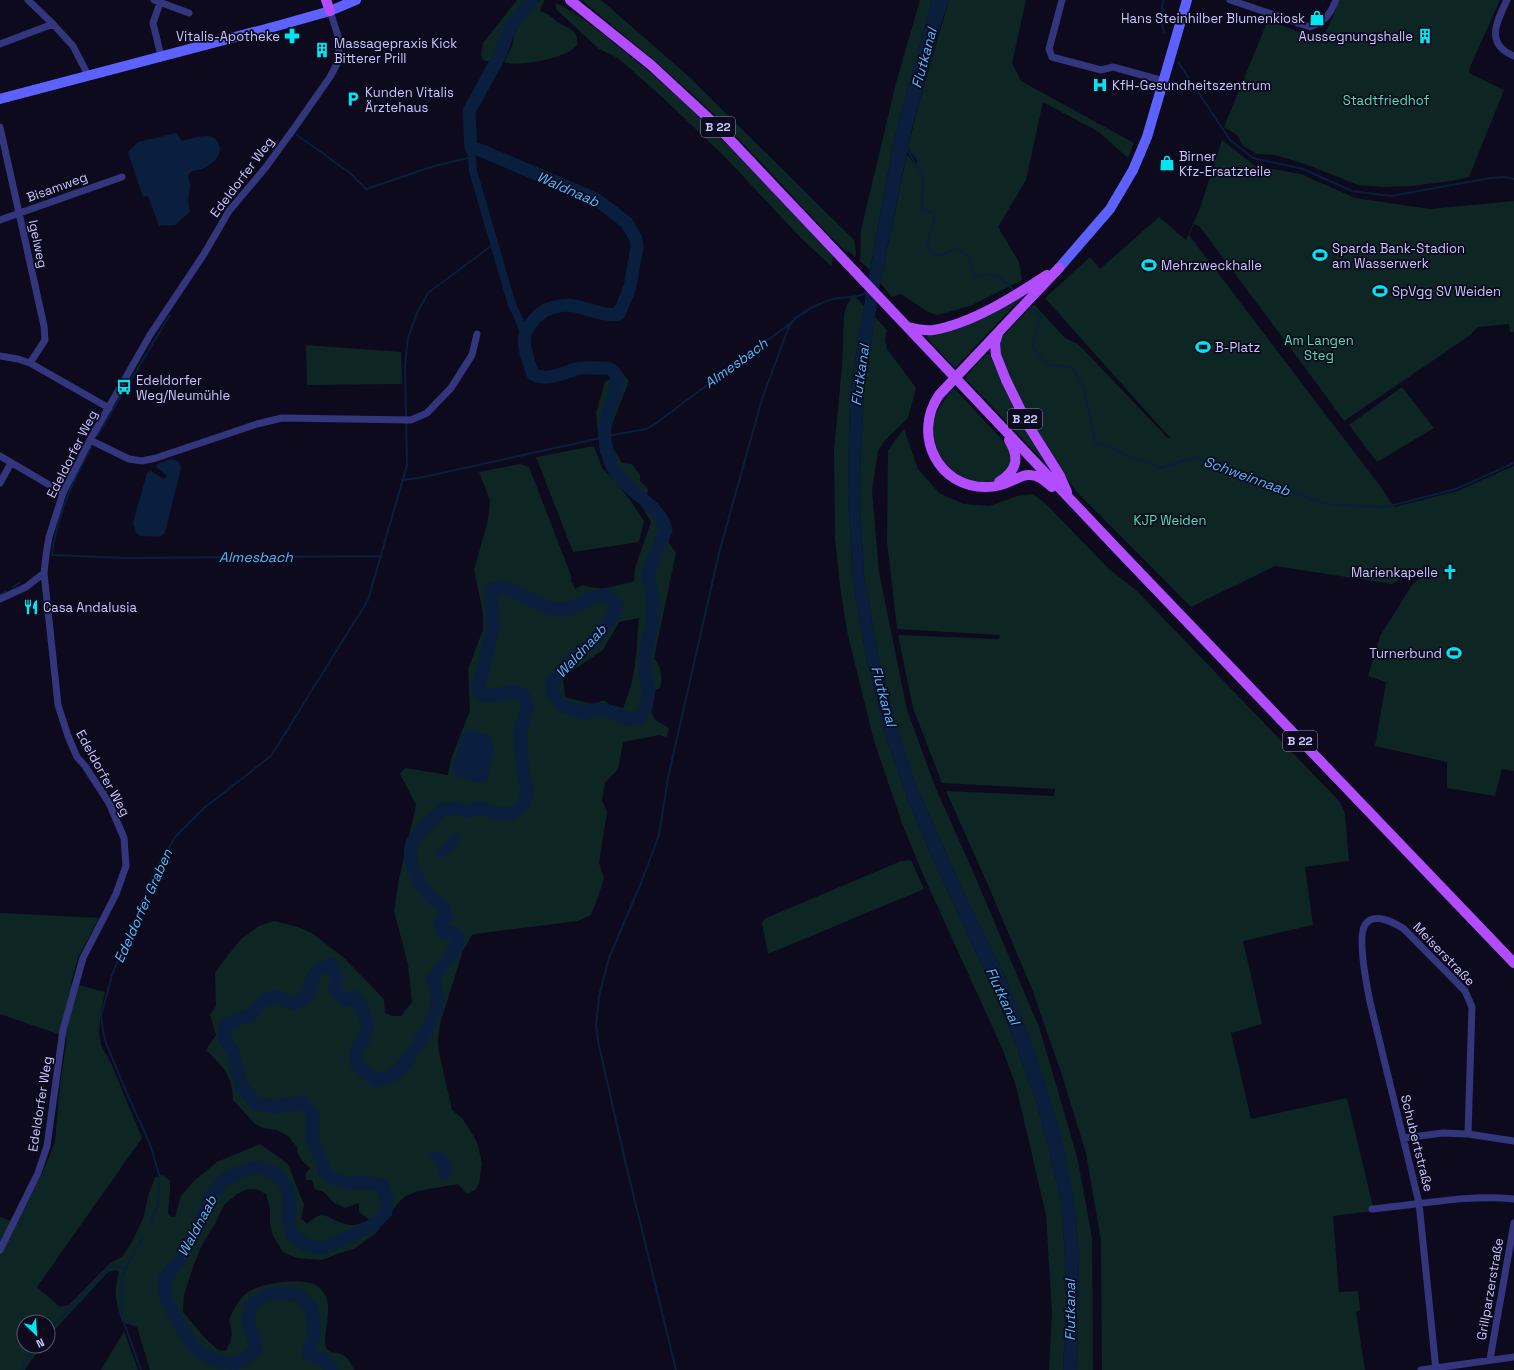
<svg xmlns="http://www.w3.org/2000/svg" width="1514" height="1370" font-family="'Space Grotesk',sans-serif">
<rect width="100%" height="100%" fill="#0c0a1c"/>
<path fill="#0d2624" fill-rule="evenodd" d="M517 0H525L503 29 500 41 492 62 483 60 481 54 483 43Z
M540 0H544L540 11C552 15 550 17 559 23 569 29 579 30 577 45 575 47 572 50 570 51 557 59 518 67 504 62L513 44 514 34 523 19Z
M582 0H601L686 74 854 240 856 252 855 257 849 251 847 252 833 239C790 194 748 146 702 103 664 67 622 34 582 0Z
M920 0H932L894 140 870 270 860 261 861 230 896 83Z
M949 0H1026L1012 63 1021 81 1134 143 1128 158 1099 132 1043 102 1026 180 998 227 1019 262 1022 280 970 306 937 315 928 312 901 294 892 297 880 283 907 154 916 167 917 160 911 153 908 147 919 103Z
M1340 0H1500L1470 67 1469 73 1504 90 1469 177 1451 181 1411 186 1385 187 1358 185 1305 164 1275 155 1257 154 1243 146 1237 135 1224 127 1268 20 1322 41Z
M556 3C581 15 604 35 625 52 702 113 767 186 834 256L831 266 800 237 725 157 662 97 618 58 599 49 556 9Z
M1222 140 1255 166 1301 174 1355 198 1430 209 1514 201V332H1510L1509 324 1478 327 1469 336 1344 421C1297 356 1248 292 1200 227L1194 224 1189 235 1383 490 1394 507 1457 491 1514 466V771L1502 769 1495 796 1447 788V762L1375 746 1386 682 1368 676 1380 636 1412 585 1420 578 1417 568 1392 584 1275 566 1191 607 1076 491 1049 452 1023 410 999 353V343L1004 335 1034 304 1065 338 1078 344 1167 437 1171 439 1045 298 1090 257 1100 269 1159 217 1186 240 1200 208Z
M853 295 864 306 850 392 848 495 853 581 866 656 884 731 909 802 932 857 994 991 1017 1047 1037 1104 1050 1153 1061 1202 1065 1256 1066 1310 1063 1370H1049L1052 1313 1046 1215 1016 1086 1002 1048 925 879 903 826 874 741 847 631 840 586 835 539 834 449 842 367 844 315 847 305Z
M1023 296 955 368 927 338V334Z
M875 317 887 330 885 339 887 349 916 388 908 418 884 441 878 451 872 490 879 572 907 710 936 789 971 867 1039 1027 1070 1132 1078 1161 1092 1238 1093 1370H1077L1079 1253 1073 1195 1006 978 966 898 915 783 896 726 877 650 864 575 859 495 864 392Z
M306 345 401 352 402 384 307 385Z
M986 354 990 355 1013 407 1047 465 965 378Z
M622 372 629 381 611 427V445L622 463 632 464 640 475V481L648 489 647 496 671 525 669 543 676 553 654 658C661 668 663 676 660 688L652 691 650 689V709L655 720 669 728 667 737 659 735 623 742 618 769 605 783 602 800 607 812 599 863 604 878 598 897 591 915 578 921 482 933 472 935 463 951 440 1024 438 1040 439 1052 452 1110 463 1119 477 1142 482 1163 479 1184 475 1190 467 1194 458 1184 418 1191 406 1196 398 1203 376 1233 354 1249 340 1253 322 1260 297 1258 283 1252 273 1236 270 1224V1209L266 1194 256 1189H247L237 1194 224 1205 216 1222 202 1245 193 1267 184 1295 183 1312 205 1338 218 1350 225 1351C233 1341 233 1332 229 1320 234 1309 239 1297 250 1291 262 1283 302 1277 315 1285 318 1286 322 1290 324 1293 335 1308 320 1339 327 1349 330 1354 334 1352 338 1353 347 1355 351 1363 354 1370H150L137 1327 122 1322C116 1302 113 1293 119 1272L115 1270 108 1272 48 1337V1322H24V1346H41L25 1370H0V1217L17 1223 42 1174 55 1142 60 1085 67 1037 0 1014V913L99 918 78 958 71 983 105 992 101 1011 99 1032 101 1045 111 1063 142 1138 37 1287 60 1307 69 1305 110 1263 123 1256 133 1240 144 1216 148 1196 155 1177 163 1175 170 1181V1192L168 1213 171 1217H175L181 1196 194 1181 217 1162 260 1144 288 1164 304 1205 301 1218 307 1224C324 1207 327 1219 345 1224 353 1227 363 1223 370 1220L359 1212V1203L345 1208 334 1203 324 1192 315 1189 312 1180H306V1173L310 1168C303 1162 297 1156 297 1147L288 1136 277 1130 263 1128 255 1124 233 1100C232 1074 223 1067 206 1050L216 1035 210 1015 216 1006 215 973 225 959 241 939 259 926 274 921 298 927 312 933 343 957 384 999 385 1013 392 1016H401L412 1002 408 964 394 911 399 879 416 805 400 774 405 768 448 775 451 759 470 711 468 669 483 630V613L474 570 488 520 490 500 479 472 520 464 529 467 572 578 571 580 575 589 583 585C602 592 615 586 634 581L635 568 651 522 639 502 616 482 630 500 644 521 639 542 573 552 536 457 594 446 602 468 613 479 600 452 596 413 605 382ZM639 618C636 651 637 677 623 708L610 705 606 701H600L597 705 565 697 563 677 603 650 619 622Z
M1402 387 1434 428 1377 462 1349 425Z
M954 388 1006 444 1010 455 1011 464 997 480C992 481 987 482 982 482 953 482 928 450 933 422 936 409 947 398 954 388Z
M904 429 918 469 939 493 964 504 989 506 1017 496 1033 494 1046 504 1109 569 1136 590 1340 802 1345 814 1349 861 1305 867 1313 925 1243 941 1262 1024 1231 1033 1251 1119 1347 1098 1374 1211 1333 1216 1339 1292 1358 1291 1360 1310 1356 1312 1365 1370H1102L1101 1241 1086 1153 1061 1072 1032 989 988 885 946 791 1054 796 1055 789 942 783 913 708 898 635 999 639 1000 635 897 629 887 541 888 450Z
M911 860 924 889 768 954 762 923 764 919 901 861Z
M124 1331 138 1370H101Z"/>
<path fill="#091f3d" d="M932 0H949L940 27 912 128 880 283 875 317 864 392 859 495 864 575 877 650 896 725 915 783 966 898 1006 978 1031 1040 1048 1092 1063 1143 1073 1195 1079 1253 1077 1370H1063L1066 1310 1065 1256 1061 1202 1050 1153 1037 1104 1017 1047 994 991 932 857 909 802 884 731 866 656 853 581 848 495 850 392 866 293 894 140Z
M176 133 182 141C192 139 211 131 217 141 226 153 213 164 202 169 197 171 191 169 189 175 187 179 190 180 190 184 191 186 189 190 189 193 188 199 188 205 190 212L175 225 159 226 148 196 143 197 128 152 138 142Z
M172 459 179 462 181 468 165 533 160 537 141 536 136 533 133 523 147 473 151 471 164 479 167 476 156 467 157 464Z
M471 730 490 736C497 751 490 765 487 780 477 786 464 778 454 775L452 772 462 735Z
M455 833 460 834C460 846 449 855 438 859L436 853Z
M440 1151C449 1156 456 1168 449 1178L441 1179 434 1158 429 1155 432 1152Z"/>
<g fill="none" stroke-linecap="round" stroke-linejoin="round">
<path stroke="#091f3d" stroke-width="2" d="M1163 0 1161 21 1164 32
M1178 62 1230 140 1253 158 1303 169 1352 191 1391 196 1490 178 1504 177 1514 179
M297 135 350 173 366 189 431 167 472 157
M907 149 923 177 922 208 934 214V221L927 241 931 253 941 256 955 248 969 256 972 269 975 276 997 275 1015 291
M1029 306 1041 317 1032 345 1047 364 1073 368 1084 389 1095 442 1160 468 1195 457 1326 504 1386 507 1456 489 1514 463
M794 319C806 311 818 303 833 299 845 296 852 300 866 293
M97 436 170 315
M608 436 646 429 655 424 788 325
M91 447C73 481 57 515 52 555L125 558 380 556
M402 480 419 478 605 437
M13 587 19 583
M0 595 6 591
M151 1223 158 1203 160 1178 150 1144 128 1096 106 1043 103 1032 101 1016 112 975 155 871 176 836 204 808 271 756 368 600 407 465 405 366 408 338 417 313 428 293 495 243
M48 1332 106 1270 112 1265 126 1268
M22 1370 24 1363 38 1346
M141 1370 122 1317V1278L126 1268 143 1237
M676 1370 623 1152 598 1041 596 1026 599 996 609 958 641 883 659 835 668 778 719 553 762 399 788 329 787 326 792 321 788 329 795 319"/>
<path stroke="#091f3d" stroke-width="8" d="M471 148 473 171 512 305 518 317 525 335"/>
<path stroke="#091f3d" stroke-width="13" d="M333 1370 324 1360 308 1354 314 1334V1320L312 1309 299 1295 278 1293 264 1296 251 1305 248 1324 253 1332 255 1349 249 1356 237 1363 219 1362 206 1356 194 1347 177 1321 165 1296V1278L179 1261 198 1226 210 1197 225 1179 244 1170 261 1167 279 1176 288 1190 290 1208 288 1223 293 1235 306 1245 325 1248 374 1224 386 1212 387 1199 382 1185C368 1181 350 1185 337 1180 333 1178 329 1175 325 1173L321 1159 314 1145 312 1129 313 1115 304 1102 275 1107 255 1103 242 1086 236 1069 234 1053 224 1038 226 1025 252 1014 264 1000 276 997 295 1004 309 994C311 977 314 969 331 964L337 976 334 988 338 994 345 1000 354 997 363 1009 367 1024 364 1039 356 1050V1063L375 1081C381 1079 389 1078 393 1075 408 1064 436 1019 438 1000 439 994 434 985 433 979L455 949 459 938 452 932 443 933 440 923 446 916 441 904C423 895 405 863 412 843 415 835 437 816 443 809L456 808 464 811 482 808 495 813 511 814 523 805 526 796 527 787 523 775 521 742V727L526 713 527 704 525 698 522 694 515 692 484 696 479 691 478 685 482 675 493 630 491 589 504 587 549 608 569 609 593 597 606 595 617 606 612 617 591 644 574 656 552 682 553 693 562 706 585 713 597 709 609 711 628 719 640 717 646 707 649 691 645 673V658L647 643 651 633 653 615V601L648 572 666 530C660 500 613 488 608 454 606 447 604 438 605 430 605 425 606 418 608 412 611 402 624 378 612 370 608 367 602 368 597 368 591 368 582 367 576 369 562 373 547 382 533 374 529 363 522 346 525 335 527 327 537 315 544 311 549 308 562 305 568 305 586 306 600 317 619 314L630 287 637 247 636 239 627 223 596 199 480 150 471 148 469 111 499 57 510 27 532 0"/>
<path stroke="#33357d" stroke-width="7" d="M28 0 53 24 73 46 88 75
M154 0 189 13
M161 0 153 23 161 56
M1062 0 1049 49 1052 57 1101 70 1113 67 1164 81
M1230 0 1310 27C1325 21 1330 15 1336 0
M1507 0C1496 23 1485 44 1514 56
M0 44 53 24
M0 127 44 326 45 340 30 363
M0 220 122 177
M0 356 18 359 30 363 109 408
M90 440 129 459 142 461 156 458 257 424 282 418 411 420 427 413 451 388 472 355 477 334
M0 456 63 493
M0 483 11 463
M0 599 26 587 44 573
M1404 1138 1443 1133 1468 1134 1514 1141
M1372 1209C1419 1205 1467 1194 1514 1199
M0 1250 38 1173 47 1146 63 1030 83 958 116 894 126 866 124 838 109 803 85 766 77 757 68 736 58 705 44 573 46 555 49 537 63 493 90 440 150 335 204 254 229 211 266 167 295 127 330 77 339 60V39L330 11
M1490 1359 1514 1223
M1421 1370 1514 1357
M1436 1370 1419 1203 1370 1002C1367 987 1357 937 1365 925 1373 911 1395 923 1404 929L1465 991 1472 1007 1468 1134"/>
<path stroke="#5c61ff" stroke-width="10" d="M0 99 277 26 330 11 356 0
M1059 268 1110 209 1133 170 1147 137 1187 0"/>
<path stroke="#b24cff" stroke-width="10" d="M326 0 330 11
M570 0 651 65 719 128 1122 554 1514 963
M908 327C916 329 924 331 933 330 971 324 1015 296 1047 275
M998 334 995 343 996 355 1006 380 1028 425 1060 476 1067 492
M999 482C1017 470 1020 459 1009 440
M1052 487C1045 481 1038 474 1028 475 1022 475 1017 479 1011 481 1005 484 995 487 987 487 938 488 912 435 939 395L1059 268"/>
</g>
<defs>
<g id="shop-bare" transform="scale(1.2)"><path d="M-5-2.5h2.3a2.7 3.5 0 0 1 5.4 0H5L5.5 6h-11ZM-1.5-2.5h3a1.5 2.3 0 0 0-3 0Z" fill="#00e6f0" stroke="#0c0a1c" stroke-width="2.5" paint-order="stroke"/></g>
<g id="pharmacy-bare" transform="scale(1.2)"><path d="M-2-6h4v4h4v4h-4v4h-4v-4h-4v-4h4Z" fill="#00e6f0" stroke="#0c0a1c" stroke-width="2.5" paint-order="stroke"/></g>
<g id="building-bare" transform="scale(1.2)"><path d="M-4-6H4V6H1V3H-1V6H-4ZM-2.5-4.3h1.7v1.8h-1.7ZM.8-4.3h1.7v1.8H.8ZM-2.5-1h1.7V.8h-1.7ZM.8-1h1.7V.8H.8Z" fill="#00e6f0" stroke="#0c0a1c" stroke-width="2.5" paint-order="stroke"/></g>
<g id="hospital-bare" transform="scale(1.2)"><path d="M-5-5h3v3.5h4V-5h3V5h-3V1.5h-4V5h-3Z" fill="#00e6f0" stroke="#0c0a1c" stroke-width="2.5" paint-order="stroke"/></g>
<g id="parking-bare" transform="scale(1.2)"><path d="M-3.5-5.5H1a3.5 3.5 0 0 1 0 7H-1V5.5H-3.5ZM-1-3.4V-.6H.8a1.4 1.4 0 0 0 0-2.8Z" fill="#00e6f0" stroke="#0c0a1c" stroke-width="2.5" paint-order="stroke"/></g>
<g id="stadium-bare" transform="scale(1.2)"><path d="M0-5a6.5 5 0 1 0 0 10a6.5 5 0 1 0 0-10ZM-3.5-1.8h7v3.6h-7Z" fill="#00e6f0" stroke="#0c0a1c" stroke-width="2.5" paint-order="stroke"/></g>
<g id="bus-bare" transform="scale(1.2)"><path d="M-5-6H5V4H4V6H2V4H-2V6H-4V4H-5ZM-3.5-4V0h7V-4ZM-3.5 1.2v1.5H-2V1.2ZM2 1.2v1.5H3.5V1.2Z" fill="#00e6f0" stroke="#0c0a1c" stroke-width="2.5" paint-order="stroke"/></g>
<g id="church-bare" transform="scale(1.2)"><path d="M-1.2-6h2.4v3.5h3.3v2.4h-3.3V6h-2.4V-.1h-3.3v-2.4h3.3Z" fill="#00e6f0" stroke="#0c0a1c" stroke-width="2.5" paint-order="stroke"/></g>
<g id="restaurant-bare" transform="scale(1.2)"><path d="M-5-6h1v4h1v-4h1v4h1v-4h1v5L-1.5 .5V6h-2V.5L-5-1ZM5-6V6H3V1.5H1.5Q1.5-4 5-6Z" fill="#00e6f0" stroke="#0c0a1c" stroke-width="2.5" paint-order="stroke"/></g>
</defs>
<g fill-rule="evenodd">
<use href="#shop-bare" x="1317" y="18"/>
<use href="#pharmacy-bare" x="292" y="36"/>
<use href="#building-bare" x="1425" y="36"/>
<use href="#building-bare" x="322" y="50"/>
<use href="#hospital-bare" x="1100" y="85"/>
<use href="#parking-bare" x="353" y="99"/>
<use href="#shop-bare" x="1167" y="163"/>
<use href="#stadium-bare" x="1320" y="255"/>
<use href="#stadium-bare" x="1149" y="265"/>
<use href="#stadium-bare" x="1380" y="291"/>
<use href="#stadium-bare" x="1203" y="347"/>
<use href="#bus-bare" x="124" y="387"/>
<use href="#church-bare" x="1450" y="572"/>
<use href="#restaurant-bare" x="31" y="607"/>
<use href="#stadium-bare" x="1454" y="653"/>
</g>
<g text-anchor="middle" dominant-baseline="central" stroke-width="3.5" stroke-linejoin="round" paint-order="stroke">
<g fill="#0c0a1c" stroke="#908dbb" stroke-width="1">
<rect x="701" y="117" width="34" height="20" rx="3"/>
<rect x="1008" y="409" width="34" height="20" rx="3"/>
<rect x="1283" y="731" width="34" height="20" rx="3"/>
</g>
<g font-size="12" font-weight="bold" fill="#c9c5ff">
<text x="718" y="127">B 22</text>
<text x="1025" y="419">B 22</text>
<text x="1300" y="741">B 22</text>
</g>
<g font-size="13" fill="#c9c5ff" stroke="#0c0a1c" text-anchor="start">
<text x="1305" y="18" text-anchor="end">Hans Steinhilber Blumenkiosk</text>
<text x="280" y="36" text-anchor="end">Vitalis-Apotheke</text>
<text x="1413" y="36" text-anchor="end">Aussegnungshalle</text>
<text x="334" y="43">Massagepraxis Kick<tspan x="334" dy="15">Bitterer Prill</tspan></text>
<text x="1112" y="85">KfH-Gesundheitszentrum</text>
<text x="365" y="92">Kunden Vitalis<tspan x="365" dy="15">Ärztehaus</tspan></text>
<text x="1179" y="156">Birner<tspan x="1179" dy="15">Kfz-Ersatzteile</tspan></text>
<text x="1332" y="248">Sparda Bank-Stadion<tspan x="1332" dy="15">am Wasserwerk</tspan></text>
<text x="1161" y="265">Mehrzweckhalle</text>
<text x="1392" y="291">SpVgg SV Weiden</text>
<text x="1215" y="347">B-Platz</text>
<text x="136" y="380">Edeldorfer<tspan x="136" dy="15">Weg/Neumühle</tspan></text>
<text x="1438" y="572" text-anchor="end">Marienkapelle</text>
<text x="43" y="607">Casa Andalusia</text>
<text x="1442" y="653" text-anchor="end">Turnerbund</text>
</g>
<g font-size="13" fill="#4ee2b5" stroke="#0c0a1c">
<text x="1386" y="100">Stadtfriedhof</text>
<text x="1319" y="340">Am Langen<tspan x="1319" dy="15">Steg</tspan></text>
<text x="1170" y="520">KJP Weiden</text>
</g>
<g font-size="13" fill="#c9c5ff" stroke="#0c0a1c">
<text transform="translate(242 177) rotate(-53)">Edeldorfer Weg</text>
<text transform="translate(57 187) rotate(-20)">Bisamweg</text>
<text transform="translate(38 244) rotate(78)">Igelweg</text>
<text transform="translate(72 454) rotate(-63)">Edeldorfer Weg</text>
<text transform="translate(103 773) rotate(61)">Edeldorfer Weg</text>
<text transform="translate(1444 954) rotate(46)">Meiserstraße</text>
<text transform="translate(40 1104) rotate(-81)">Edeldorfer Weg</text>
<text transform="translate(1417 1143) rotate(76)">Schubertstraße</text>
<text transform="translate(1490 1289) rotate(-80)">Grillparzerstraße</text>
</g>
<g font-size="14" font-style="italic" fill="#53b9ff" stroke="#0c0a1c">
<text transform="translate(924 58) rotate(-75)">Flutkanal</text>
<text transform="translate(568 189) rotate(24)">Waldnaab</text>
<text transform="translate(736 363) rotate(-36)">Almesbach</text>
<text transform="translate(860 375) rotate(-82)">Flutkanal</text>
<text transform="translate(1247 476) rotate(20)">Schweinnaab</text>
<text x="256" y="557">Almesbach</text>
<text transform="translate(581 651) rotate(-47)">Waldnaab</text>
<text transform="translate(884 696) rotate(75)">Flutkanal</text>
<text transform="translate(143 906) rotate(-66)">Edeldorfer Graben</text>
<text transform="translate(1003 996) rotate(65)">Flutkanal</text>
<text transform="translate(197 1226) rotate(-62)">Waldnaab</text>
<text transform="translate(1070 1310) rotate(-90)">Flutkanal</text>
</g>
</g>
<g transform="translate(36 1334) rotate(155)"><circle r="19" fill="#0c0a1c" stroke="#585577"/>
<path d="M0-3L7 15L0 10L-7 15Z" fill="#00e6f0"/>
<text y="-6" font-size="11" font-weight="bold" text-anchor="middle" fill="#c9c5ff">N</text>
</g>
</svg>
